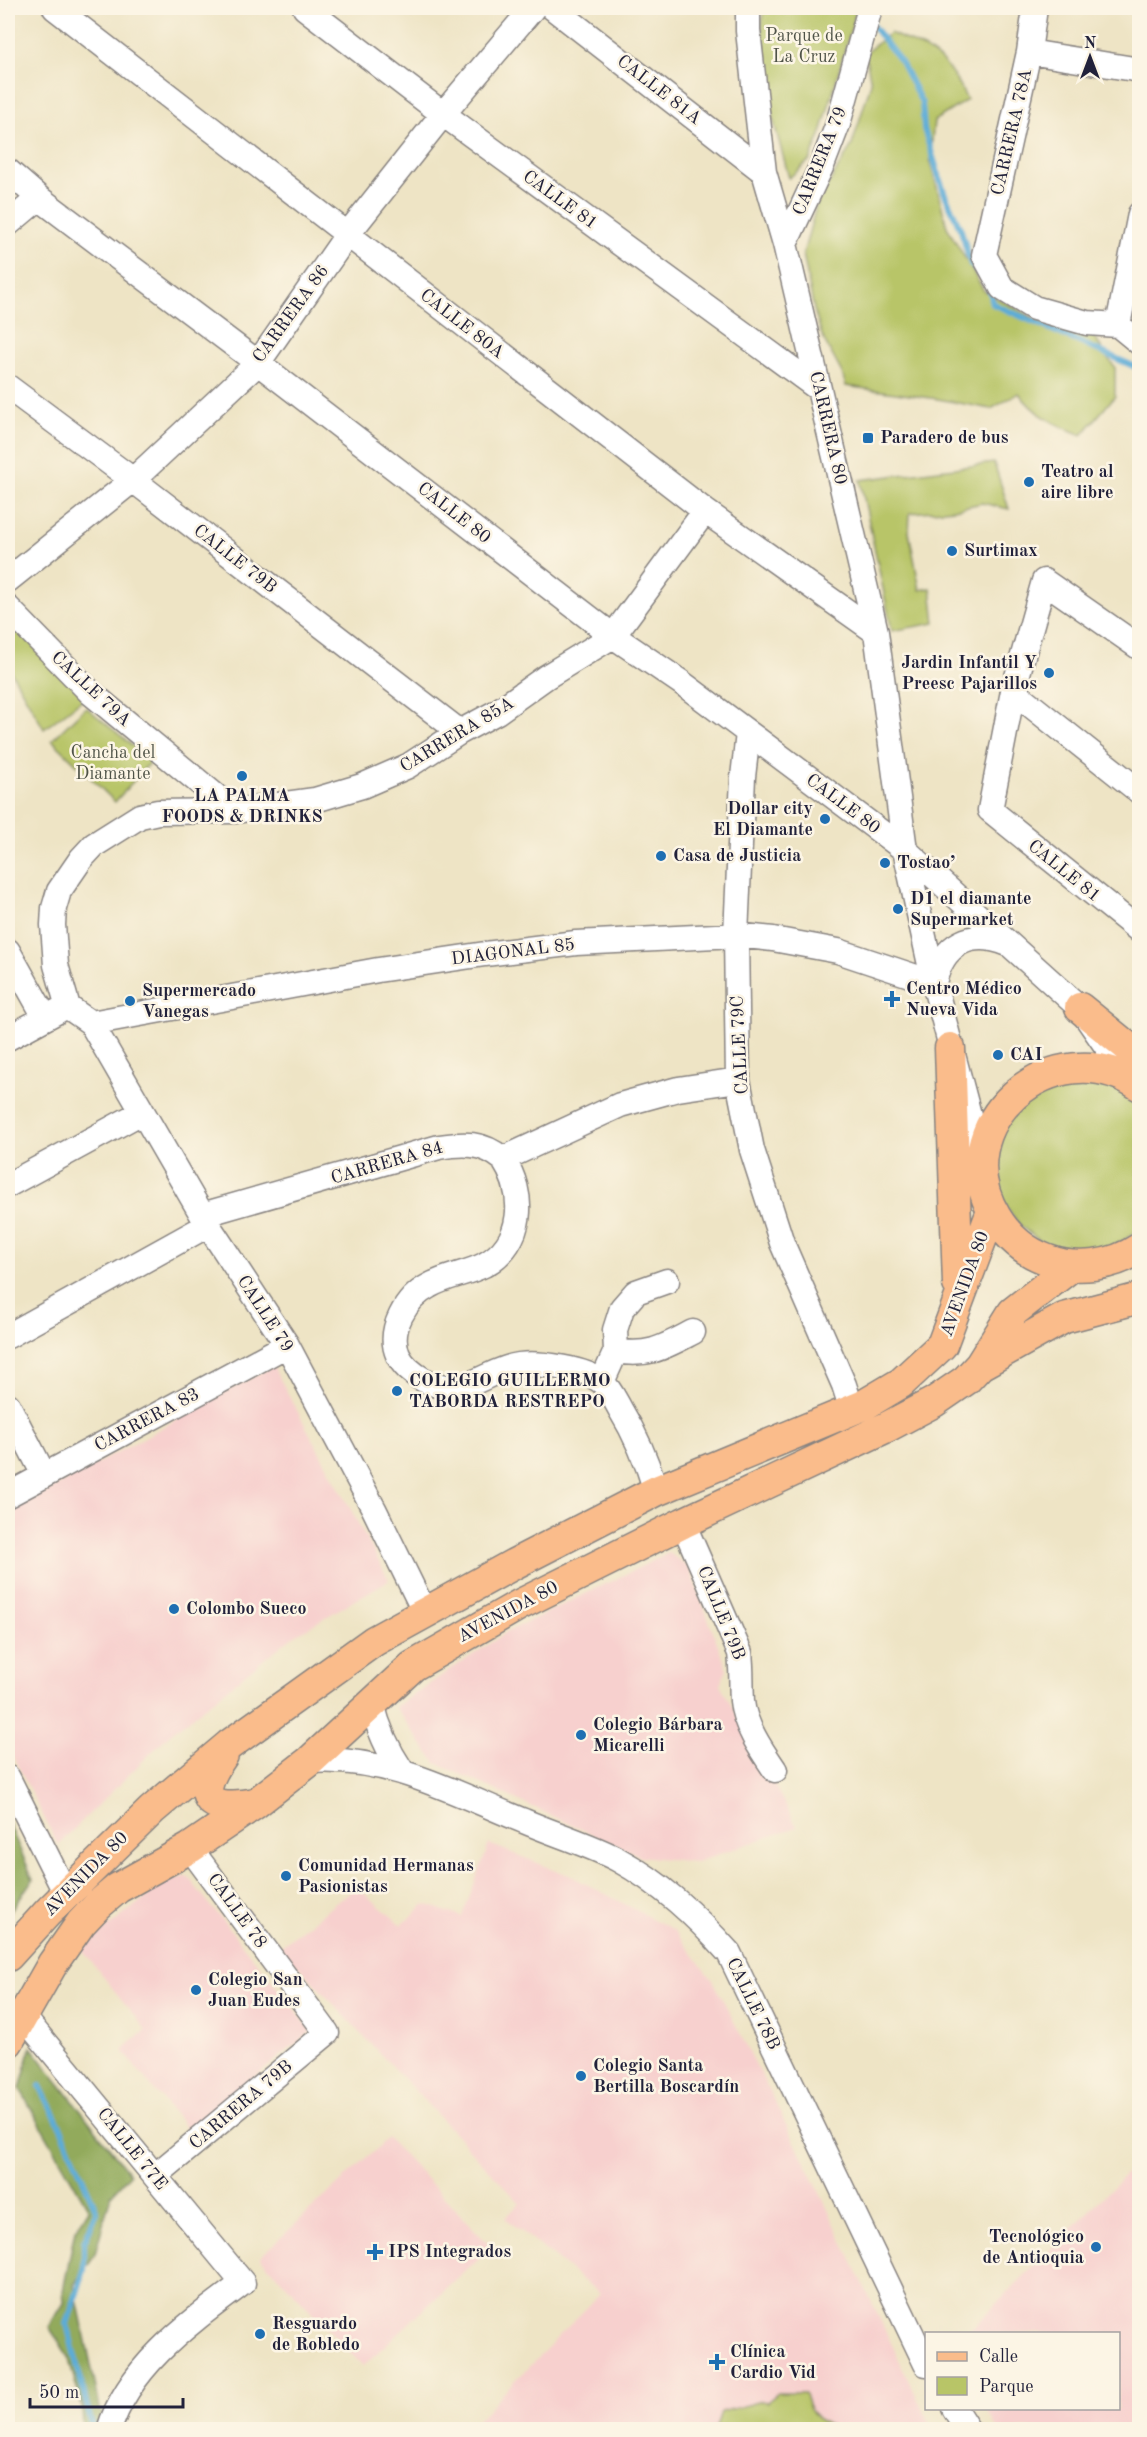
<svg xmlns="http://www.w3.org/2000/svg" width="1147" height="2437" font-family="'Old Standard TT',serif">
<rect width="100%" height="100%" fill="#fcf5e5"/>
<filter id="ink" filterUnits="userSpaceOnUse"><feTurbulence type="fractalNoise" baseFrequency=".0167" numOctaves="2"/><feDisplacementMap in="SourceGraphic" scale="12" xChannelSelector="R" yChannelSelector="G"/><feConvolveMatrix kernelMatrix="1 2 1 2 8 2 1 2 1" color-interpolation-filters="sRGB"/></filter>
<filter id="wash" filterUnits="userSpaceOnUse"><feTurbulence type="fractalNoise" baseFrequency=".008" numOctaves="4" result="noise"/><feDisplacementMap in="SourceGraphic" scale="24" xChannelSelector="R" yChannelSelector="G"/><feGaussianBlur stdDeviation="1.35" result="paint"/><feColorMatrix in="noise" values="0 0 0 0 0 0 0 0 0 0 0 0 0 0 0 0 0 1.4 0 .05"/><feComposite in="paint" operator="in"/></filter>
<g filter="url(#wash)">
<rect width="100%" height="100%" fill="#eee4c5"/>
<path fill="#f7d0ce" d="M273 1366 389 1580 292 1637 169 1735 58 1845 8 1747V1513Z
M669 1553 689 1568 727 1669 720 1684 797 1827 696 1862 640 1856 436 1763 395 1707 507 1632Z
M489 1844 571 1876 674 1930 713 1980 810 2172 932 2429H468L600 2294 505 2218 520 2203 280 1947 356 1887 402 1925 425 1904 462 1917Z
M187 1876 312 2031 188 2131 122 2050 146 2030 81 1949 166 1881Z
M388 2138 491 2247 363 2366 260 2257Z
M1139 2161V2429H997L987 2409 1118 2408V2334L967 2333Z"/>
<path fill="#b8c567" stroke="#6d7451" stroke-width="1.5" d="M763 8H857L821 133 810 160 789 178 770 108 762 27Z
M890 33C935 53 945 54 967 100L934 121 930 160 947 227 984 291 1036 319 1092 334 1115 368V396L1082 435C1058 426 1034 415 1019 393L991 409 938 399 846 386 842 373 823 338 814 310 803 254 817 203 852 145 871 83 865 53Z
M994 463 1009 509 982 503 954 509 910 513 909 532 920 590 931 588 935 623 892 631 860 480Z
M8 608 91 693 44 729 8 666Z
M86 707 151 761 115 802 52 740Z
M1077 1078 1132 1093 1139 1101V1229C1070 1290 970 1218 1002 1132 1006 1121 1016 1105 1026 1099 1041 1090 1061 1085 1077 1078Z
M778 2393H805C807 2408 817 2421 831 2426V2429H715L721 2412 761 2401 767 2402Z"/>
<path fill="#92aa5c" stroke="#5a664c" stroke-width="1.5" d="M8 1822 33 1879 8 1915Z
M31 2047 130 2174 111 2195 95 2254 74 2285 101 2412 126 2429H83L82 2407 68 2356 49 2327 64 2303 63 2291 75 2230 89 2210 20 2089Z"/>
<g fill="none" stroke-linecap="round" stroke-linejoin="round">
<path stroke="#5cacd7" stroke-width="6" d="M872 25 901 62 922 103 924 129 944 192 961 230 971 265 987 278 993 304 1140 369
M40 2086 62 2130 97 2212 84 2242V2270L67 2324 93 2430"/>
</g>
</g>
<g filter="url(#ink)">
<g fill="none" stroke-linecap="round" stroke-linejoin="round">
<g stroke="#888380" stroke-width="27">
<path id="minor" d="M55 8 705 511 876 632
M305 8 443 114 819 389
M553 8 764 172
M748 8V31L764 172 785 244 876 632 905 850 934 983 982 1164
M1035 8 1029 52 984 255 1002 288 1034 308 1087 323 1118 325 1140 343
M1029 52 1140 70
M8 171 39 198 258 363 613 636 682 683 905 850 1080 1008 1129 1079
M8 224 39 198
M785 244 823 163 838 124 870 8
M1118 325 1140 214
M8 387 133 480 460 732
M8 580 133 480 258 363 347 235 443 114 533 8
M8 608 91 693 234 811
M1140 648 1044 581 1013 691 990 810 1140 931
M1013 691 1140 792
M748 733 743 777 736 935 738 1080 752 1150 782 1243 844 1385 852 1410
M8 951 45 1017
M934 983C943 943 971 929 1008 944
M91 1023 378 970 485 954 576 943 736 935 773 939 838 951 934 983
M8 1038 58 1011
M503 1159C526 1194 525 1243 484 1265 466 1274 446 1276 429 1286 406 1298 387 1330 398 1355 403 1366 413 1374 424 1380 467 1401 483 1370 519 1365 540 1362 586 1369 602 1382 610 1389 615 1400 620 1409 636 1435 647 1461 656 1491
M8 1185 142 1112
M202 1215 439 1147C464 1143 482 1142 503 1159L620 1105 678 1089 738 1080
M8 1336 208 1225
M616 1351C649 1357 664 1347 693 1332
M602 1382 616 1351 615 1330 622 1308 636 1292 667 1281
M8 1405 44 1475
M8 1495 287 1345
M683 1523 740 1653C742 1669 741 1685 742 1701 744 1725 762 1751 775 1770
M425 1613 374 1509 287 1345 208 1225 91 1023 68 1007 56 965 53 925 54 908 59 891 81 859 94 845 140 816 158 812 234 811 315 800 362 786 408 766 460 732 497 712 546 677 613 636 705 511
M372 1703C378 1729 387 1749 402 1771
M310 1761C388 1755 454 1793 524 1821 554 1834 588 1844 617 1859 661 1883 696 1916 729 1953L926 2364
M8 1778 66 1894
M22 2015 243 2283C191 2322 129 2365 109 2430
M155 2176 327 2033 190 1848
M954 2408 968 2430"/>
</g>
<g stroke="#888380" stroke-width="33">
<path id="major" d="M1080 1008 1140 1057
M950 1048 958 1284
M1140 1086C1054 1026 940 1126 996 1217 1008 1237 1025 1252 1048 1260 1077 1271 1113 1266 1140 1248
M980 1365 1064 1318 1140 1298
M223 1755C214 1768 193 1800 222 1805 232 1807 246 1804 256 1803
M8 1956 48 1912 152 1810 229 1745 374 1641 514 1564 656 1491 864 1405 901 1383 942 1345 992 1211
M8 2042 53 1963 81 1923 98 1905 118 1888 190 1848 256 1803 310 1761 413 1666 519 1605 683 1523 887 1427 934 1402 966 1380 980 1365 1013 1312 1072 1266"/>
</g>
<use href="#minor" stroke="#fff" stroke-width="24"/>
<use href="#major" stroke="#fabc8b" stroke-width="30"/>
</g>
</g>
<g fill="#1f6fb2" stroke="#fcf5e5" stroke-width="2">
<rect x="862" y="432" width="12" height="12" rx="3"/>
<circle cx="1029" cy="482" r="6"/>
<circle cx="952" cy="551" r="6"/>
<circle cx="1049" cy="673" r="6"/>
<circle cx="242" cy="776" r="6"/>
<circle cx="825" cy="819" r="6"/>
<circle cx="661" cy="856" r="6"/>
<circle cx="885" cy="863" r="6"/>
<circle cx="898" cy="909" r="6"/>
<path d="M889 990h6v6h6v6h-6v6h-6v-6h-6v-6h6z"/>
<circle cx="130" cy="1001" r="6"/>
<circle cx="998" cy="1055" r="6"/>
<circle cx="397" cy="1391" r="6"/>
<circle cx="174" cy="1609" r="6"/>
<circle cx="581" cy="1735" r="6"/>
<circle cx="286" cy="1876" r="6"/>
<circle cx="196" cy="1990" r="6"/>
<circle cx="581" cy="2076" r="6"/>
<circle cx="1096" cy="2247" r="6"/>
<path d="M372 2243h6v6h6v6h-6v6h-6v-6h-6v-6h6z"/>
<circle cx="260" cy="2334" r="6"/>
<path d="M714 2353h6v6h6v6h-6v6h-6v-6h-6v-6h6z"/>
</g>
<g text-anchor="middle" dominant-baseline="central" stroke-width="5" stroke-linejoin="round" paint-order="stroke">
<g font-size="18" fill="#4f5348" stroke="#fcf5e5">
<text x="804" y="36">Parque de<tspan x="804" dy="21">La Cruz</tspan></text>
<text x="113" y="753">Cancha del<tspan x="113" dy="21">Diamante</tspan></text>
</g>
<g font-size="18" fill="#22223b" stroke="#fcf5e5">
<text transform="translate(659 90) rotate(38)">CALLE 81A</text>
<text transform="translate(1012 132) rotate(-77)">CARRERA 78A</text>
<text transform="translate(820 161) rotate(-68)">CARRERA 79</text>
<text transform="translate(560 200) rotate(36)">CALLE 81</text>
<text transform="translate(291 314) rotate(-54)">CARRERA 86</text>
<text transform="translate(462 324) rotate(38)">CALLE 80A</text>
<text transform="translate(828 428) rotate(77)">CARRERA 80</text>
<text transform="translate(454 513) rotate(38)">CALLE 80</text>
<text transform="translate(235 559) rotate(38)">CALLE 79B</text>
<text transform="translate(91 689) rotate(43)">CALLE 79A</text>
<text transform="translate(457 735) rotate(-31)">CARRERA 85A</text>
<text transform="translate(843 804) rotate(37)">CALLE 80</text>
<text transform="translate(1064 871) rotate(39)">CALLE 81</text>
<text transform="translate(513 952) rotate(-7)">DIAGONAL 85</text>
<text transform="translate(740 1045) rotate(-93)">CALLE 79C</text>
<text transform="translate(387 1163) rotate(-16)">CARRERA 84</text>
<text transform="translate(965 1284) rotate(-70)">AVENIDA 80</text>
<text transform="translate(265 1314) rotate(57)">CALLE 79</text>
<text transform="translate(147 1420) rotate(-28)">CARRERA 83</text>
<text transform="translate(508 1612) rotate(-28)">AVENIDA 80</text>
<text transform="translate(721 1613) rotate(68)">CALLE 79B</text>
<text transform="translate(86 1874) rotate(-45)">AVENIDA 80</text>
<text transform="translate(237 1911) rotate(54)">CALLE 78</text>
<text transform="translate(753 2004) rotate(64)">CALLE 78B</text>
<text transform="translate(241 2105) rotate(-40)">CARRERA 79B</text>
<text transform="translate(132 2149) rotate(51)">CALLE 77E</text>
</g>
<g font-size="18" font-weight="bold" fill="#22223b" stroke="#fcf5e5" text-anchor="start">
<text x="880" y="438">Paradero de bus</text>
<text x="1041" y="472">Teatro al<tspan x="1041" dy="21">aire libre</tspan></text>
<text x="964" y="551">Surtimax</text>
<text x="1037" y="663" text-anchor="end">Jardin Infantil Y<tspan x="1037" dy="21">Preesc Pajarillos</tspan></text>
<text x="242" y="796" text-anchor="middle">LA PALMA<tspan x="242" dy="21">FOODS &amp; DRINKS</tspan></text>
<text x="813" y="809" text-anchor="end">Dollar city<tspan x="813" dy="21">El Diamante</tspan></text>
<text x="673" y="856">Casa de Justicia</text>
<text x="897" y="863">Tostao’</text>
<text x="910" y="899">D1 el diamante<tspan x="910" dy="21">Supermarket</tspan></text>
<text x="906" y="989">Centro Médico<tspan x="906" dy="21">Nueva Vida</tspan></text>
<text x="142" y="991">Supermercado<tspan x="142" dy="21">Vanegas</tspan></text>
<text x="1010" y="1055">CAI</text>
<text x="409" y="1381">COLEGIO GUILLERMO<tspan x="409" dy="21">TABORDA RESTREPO</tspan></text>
<text x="186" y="1609">Colombo Sueco</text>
<text x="593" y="1725">Colegio Bárbara<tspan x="593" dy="21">Micarelli</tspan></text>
<text x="298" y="1866">Comunidad Hermanas<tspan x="298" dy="21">Pasionistas</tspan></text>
<text x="208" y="1980">Colegio San<tspan x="208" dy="21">Juan Eudes</tspan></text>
<text x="593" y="2066">Colegio Santa<tspan x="593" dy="21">Bertilla Boscardín</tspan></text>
<text x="1084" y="2237" text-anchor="end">Tecnológico<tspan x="1084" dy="21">de Antioquia</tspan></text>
<text x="388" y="2252">IPS Integrados</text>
<text x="272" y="2324">Resguardo<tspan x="272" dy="21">de Robledo</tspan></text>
<text x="730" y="2352">Clínica<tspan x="730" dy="21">Cardio Vid</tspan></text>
</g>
</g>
<rect width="1147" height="2437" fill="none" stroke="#fcf5e5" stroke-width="30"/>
<rect x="925" y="2332" width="195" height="78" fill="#fcf5e5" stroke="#a5a1a1" stroke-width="1.5"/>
<rect x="937" y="2352" width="30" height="9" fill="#fabc8b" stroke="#a5a1a1" stroke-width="1.5"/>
<text x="979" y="2362" font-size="18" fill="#22223b">Calle</text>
<rect x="937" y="2377" width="30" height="18" fill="#b8c567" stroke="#a5a1a1" stroke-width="1.5"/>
<text x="979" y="2392" font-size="18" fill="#22223b">Parque</text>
<g transform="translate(1090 57)" stroke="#fcf5e5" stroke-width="4.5" paint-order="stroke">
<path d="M0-4.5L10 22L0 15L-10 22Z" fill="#22223b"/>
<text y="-9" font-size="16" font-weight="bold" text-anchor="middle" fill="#22223b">N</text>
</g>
<path d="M30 2398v9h153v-9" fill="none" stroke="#22223b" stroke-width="3"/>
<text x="39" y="2398" font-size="18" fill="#22223b" stroke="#fcf5e5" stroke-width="4.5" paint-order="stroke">50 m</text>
</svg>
